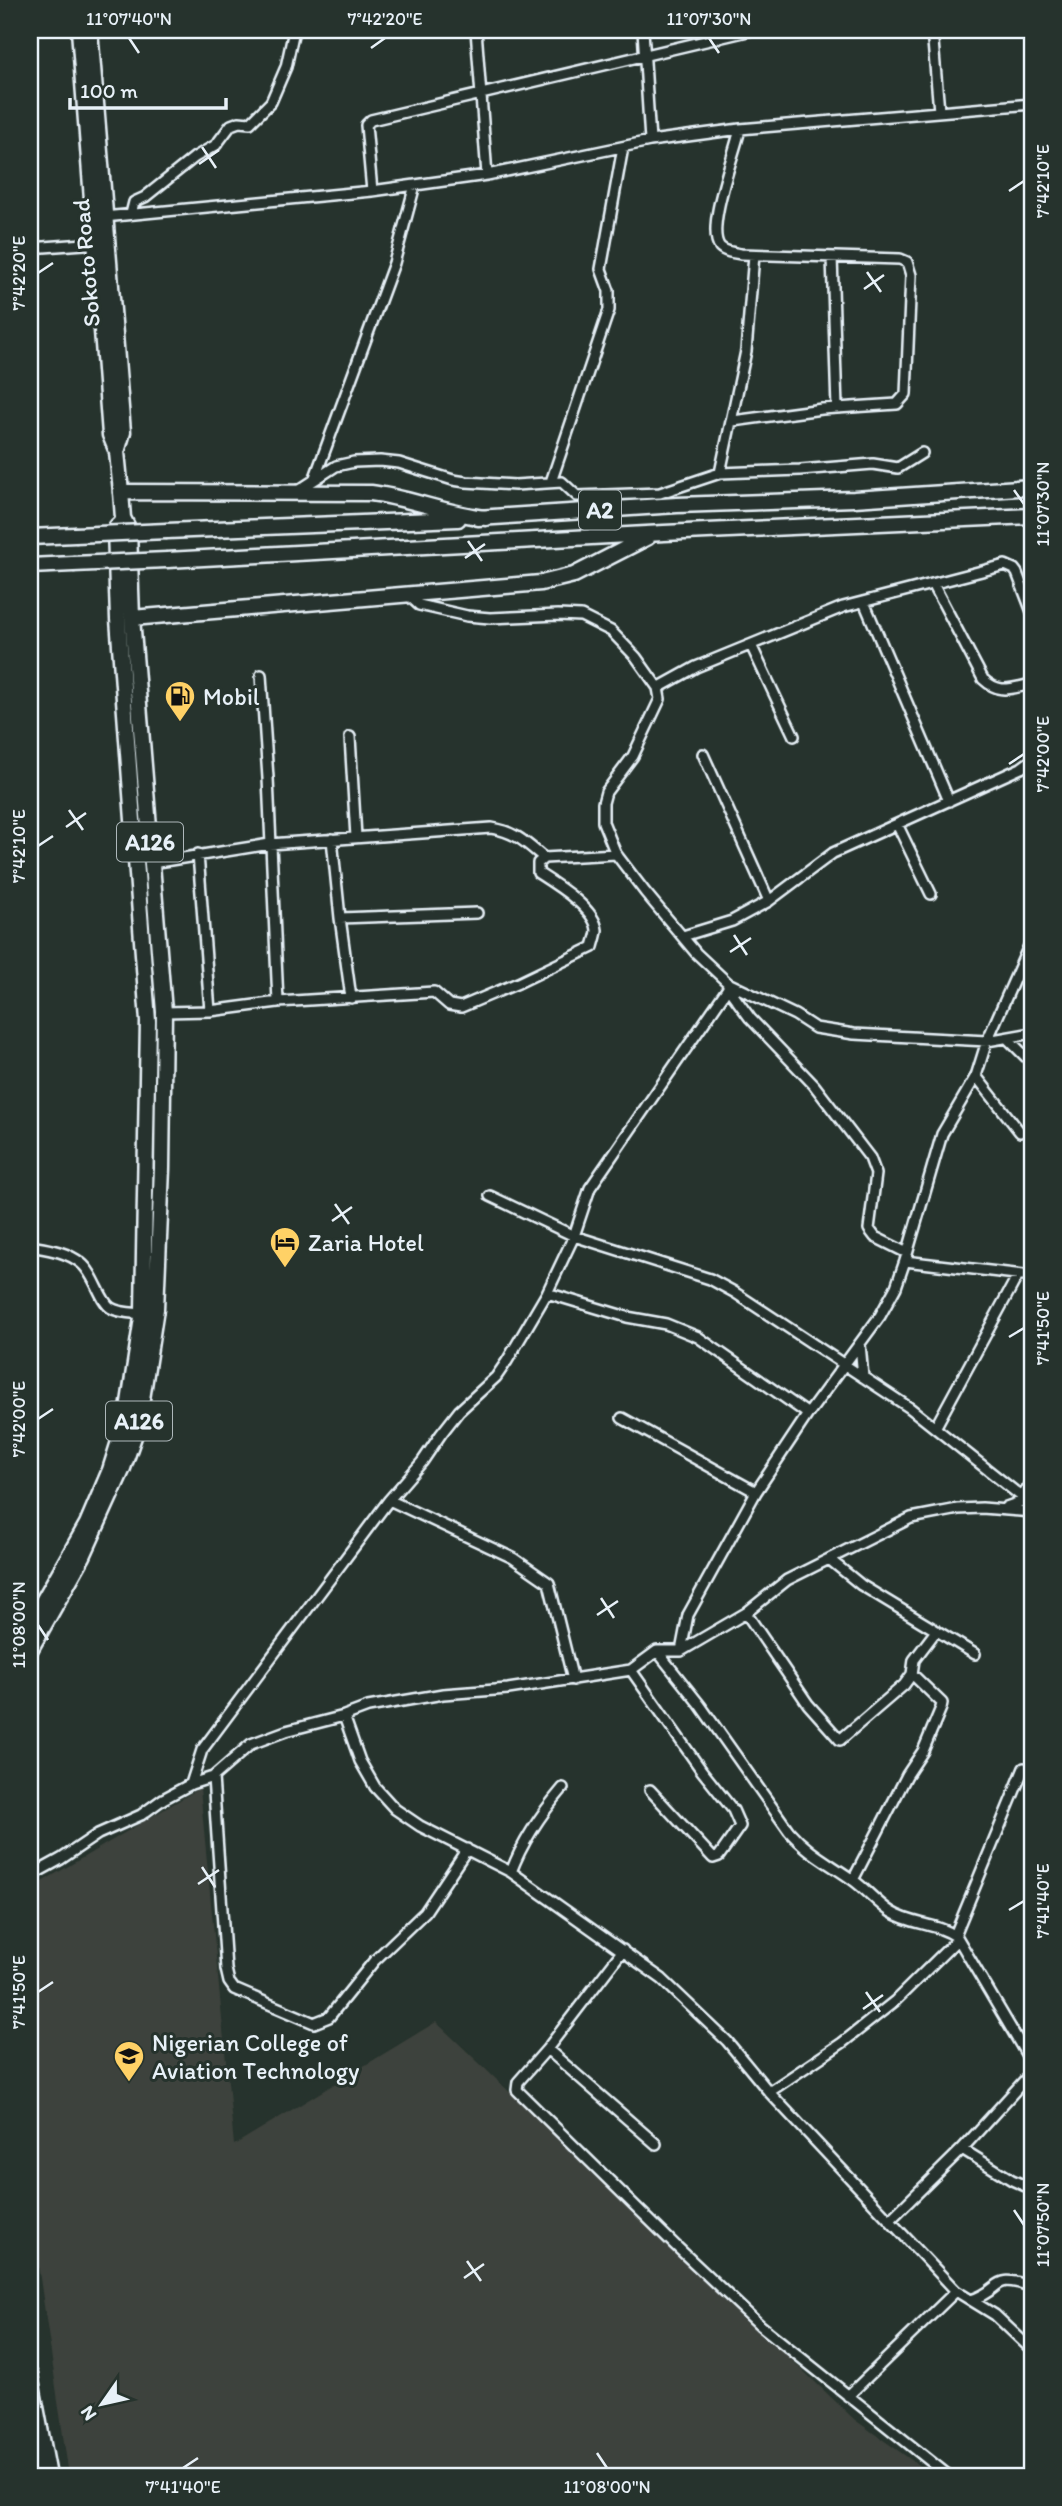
<svg xmlns="http://www.w3.org/2000/svg" width="1062" height="2506" font-family="Itim,sans-serif">
<rect width="100%" height="100%" fill="#26332d"/>
<filter id="ink" filterUnits="userSpaceOnUse"><feTurbulence type="fractalNoise" baseFrequency=".0143" numOctaves="2"/><feDisplacementMap in="SourceGraphic" scale="14" xChannelSelector="R" yChannelSelector="G"/><feConvolveMatrix kernelMatrix="1 2 1 2 8 2 1 2 1" color-interpolation-filters="sRGB"/></filter>
<g filter="url(#ink)">
<path fill="#3d423c" d="M200 1788 234 2145 436 2022 855 2420 934 2476H69L30 2210V1889Z"/>
<g fill="none" stroke-linecap="round" stroke-linejoin="round">
<g stroke="#e8f1f8" stroke-width="14">
<path id="minor" d="M476 30 487 175
M643 30 650 141
M932 30 939 111
M372 191 366 125 371 120 752 30
M131 214 134 202 145 197 195 157 216 145 231 125 239 122 250 123 271 102 286 67 294 30
M104 217 372 191 487 175 650 141 740 129 1032 104
M30 248 98 243
M832 257 837 408
M733 421 822 409 897 404 906 394 911 275 907 262 900 259 741 254C734 253 725 252 720 247 705 229 735 153 740 129
M720 473 746 351 754 255
M314 480 394 263 415 185
M551 482 609 310V291L601 269 623 147
M296 492 336 466 354 462 380 461 399 463 453 480 466 482 515 485 562 482 577 496 660 493 720 473 800 470 873 464 898 468 922 453
M933 584 983 679C1000 695 1011 688 1032 684
M407 594 419 605 467 616 490 618 558 615 581 616 611 631 636 657 658 688 660 699 633 756 606 792 603 803V822L616 854 645 892 696 953 728 983 795 1015 815 1028 854 1034 987 1041 1032 1033
M864 602 949 801
M751 645 794 736
M261 675 268 778 278 1002
M658 688 696 667 843 607 1005 565 1014 569 1017 573 1032 612
M350 737 356 837
M703 754 769 901
M897 824 931 894
M332 839 340 918 351 998
M198 854 210 1011
M152 863 270 844 491 828C516 832 525 842 544 858L616 854
M340 918 477 913
M683 936 732 921 769 901 833 853 1021 768 1032 760
M728 988 750 1018 814 1085 870 1158 876 1174 869 1229 875 1237 907 1253
M164 1012 210 1011 278 1002 434 992 449 1005 461 1007 518 983 593 947C594 942 597 935 597 930 595 908 555 884 538 873V863L544 858
M1008 1039 1032 1063
M976 1076 1020 1132
M490 1196 574 1236 710 1279 734 1292 910 1408 1022 1497
M30 1246C47 1249 66 1251 81 1263 95 1274 100 1301 111 1308 119 1313 133 1313 143 1314
M905 1261 1032 1276
M547 1293 627 1317 666 1324 698 1337 808 1414
M860 1344 863 1377
M622 1418 756 1492
M935 1428 1018 1275
M389 1500 513 1558 549 1583 573 1680
M1020 1502 1032 1479
M1006 1507 1032 1498
M829 1559 861 1585 975 1654
M746 1613 808 1704 840 1740 904 1685 912 1674 914 1660 936 1631
M657 1651 700 1705 789 1831C808 1853 829 1863 853 1880 867 1890 877 1903 891 1912 911 1925 938 1923 957 1937L1032 2064
M681 1651 688 1615 756 1492 808 1414 880 1316 896 1287 905 1261 942 1134 976 1076 987 1041 1032 939
M631 1670 702 1771 733 1810 740 1826 719 1856 713 1858 650 1790
M344 1716 360 1761 375 1787 395 1809 420 1826 511 1872 662 1979 727 2041 769 2092 956 2291 995 2315 1032 2350
M213 1777 226 1969 229 1982 234 1989 314 2023 329 2017 374 1961 425 1912 467 1849
M191 1784 202 1750 389 1500 422 1462 441 1434 459 1411 496 1377 507 1361 547 1293 574 1236 590 1188 728 988V983
M511 1872C523 1840 541 1814 563 1788
M30 1876 61 1859 98 1834 141 1815 163 1799 191 1784 213 1777 251 1744 286 1731 344 1716 368 1707 443 1694 508 1689 631 1670 657 1651H681L746 1613 787 1580 911 1518 958 1509 982 1508 1032 1512
M853 1880 907 1775 923 1751 941 1708 942 1703 912 1674
M955 1935 1024 1768
M623 1950 547 2049 518 2082 517 2090 675 2245 760 2325 949 2476
M547 2049 656 2144
M769 2092 842 2043 895 2001 957 1940
M962 2149 1012 2180 1032 2189
M891 2219 962 2149 1032 2072
M971 2300C1004 2290 990 2272 1032 2287
M848 2396 956 2291"/>
</g>
<g stroke="#e8f1f8" stroke-width="19">
<path id="primary" d="M79 30 110 435 117 452
M90 30 123 432 117 452 121 492"/>
</g>
<g stroke="#e8f1f8" stroke-width="19">
<path id="trunk" d="M478 518 677 505 854 499 1032 487
M167 531 458 519
M30 537 75 535
M167 560 664 533 1032 516
M30 566 73 564
M132 618 541 583 574 575 648 537
M30 1624 87 1524 110 1470 127 1416 143 1311 148 1021 118 619 115 529 118 525
M30 1650 83 1556 123 1468 138 1425 156 1309 162 1168 164 1012 132 618 129 530 123 518 121 492 371 493C410 498 446 514 486 518
M30 2375 49 2476
M30 2445 36 2476"/>
</g>
<use href="#minor" stroke="#26332d" stroke-width="9"/>
<use href="#primary" stroke="#26332d" stroke-width="14"/>
<use href="#trunk" stroke="#26332d" stroke-width="14"/>
<g stroke="#e8f1f8" stroke-width="19" stroke-linecap="butt">
<path id="trunk-bridge" d="M75 535 167 531
M73 564 167 560"/>
</g>
<use href="#trunk-bridge" stroke="#26332d" stroke-width="14"/>
</g>
</g>
<path fill="none" stroke="#e8f1f8" stroke-width="2.5" d="M129 38 139 53M709 38 719 53M371 48 385 38M202 147 216 168M199 164 219 150M1009 191 1024 181M867 272 881 292M38 273 53 263M864 289 884 275M1014 490 1024 504M468 541 482 561M465 558 485 544M1009 764 1024 754M69 810 83 830M66 827 86 813M38 846 53 836M734 935 747 955M730 952 751 938M335 1204 349 1224M332 1221 352 1207M1009 1337 1024 1328M38 1419 53 1409M601 1598 614 1618M597 1615 618 1601M38 1625 48 1640M202 1867 215 1887M198 1884 219 1870M1009 1910 1024 1901M38 1992 53 1982M866 1992 880 2012M863 2009 883 1995M1014 2210 1024 2225M467 2261 481 2281M464 2278 484 2264M597 2453 607 2468M183 2468 198 2458"/>
<defs>
<g id="fuel-pin" transform="scale(1.575)"><path d="M0 17L-7.5 6A9.5 9.5 0 1 1 7.5 6Z" fill="#ffd166" stroke="#26332d"/><path d="M-5.5-6h7V0h2V4h1.3V-2.5L3-4.5l.8-.8L6-3V5H2.5V1h-1V6h-7ZM-4.2-4.7v3.2H.2V-4.7Z" fill="#111"/></g>
<g id="hotel-pin" transform="scale(1.575)"><path d="M0 17L-7.5 6A9.5 9.5 0 1 1 7.5 6Z" fill="#ffd166" stroke="#26332d"/><path d="M-6-4.5h1.5V1H6V5H4.5V3h-9V5H-6ZM-4 0a1.8 1.8 0 1 1 3.6 0ZM.5 0V-2.5h3Q6-2.5 6 0Z" fill="#111"/></g>
<g id="school-pin" transform="scale(1.575)"><path d="M0 17L-7.5 6A9.5 9.5 0 1 1 7.5 6Z" fill="#ffd166" stroke="#26332d"/><path d="M0-5L7-2L0 1L-7-2ZM-4 1L0 2.5L4 1V4Q0 6-4 4Z" fill="#111"/></g>
</defs>
<g fill-rule="evenodd">
<use href="#fuel-pin" x="180" y="696"/>
<use href="#hotel-pin" x="285" y="1242"/>
<use href="#school-pin" x="129" y="2056"/>
</g>
<g text-anchor="middle" dominant-baseline="central" stroke-width="6" stroke-linejoin="round" paint-order="stroke">
<g fill="#26332d" stroke="#aeb8bb" stroke-width="2">
<rect x="579" y="490.5" width="42" height="39" rx="5"/>
<rect x="117" y="822.5" width="66" height="39" rx="5"/>
<rect x="106" y="1401.5" width="66" height="39" rx="5"/>
</g>
<g font-size="23" font-weight="bold" fill="#e8f1f8">
<text x="600" y="510">A2</text>
<text x="150" y="842">A126</text>
<text x="139" y="1421">A126</text>
</g>
<g font-size="24" fill="#e8f1f8" stroke="#26332d">
<text transform="translate(86 263) rotate(-95)">Sokoto Road</text>
</g>
<g font-size="24" fill="#e8f1f8" stroke="#26332d" text-anchor="start">
<text x="203" y="696">Mobil</text>
<text x="308" y="1242">Zaria Hotel</text>
<text x="152" y="2042">Nigerian College of<tspan x="152" dy="28">Aviation Technology</tspan></text>
</g>
</g>
<rect width="1062" height="2506" fill="none" stroke="#26332d" stroke-width="77"/>
<g transform="translate(102 2404) rotate(236)" stroke="#26332d" stroke-width="5" paint-order="stroke">
<path d="M0-5L12 26L0 18L-12 26Z" fill="#e8f1f8"/>
<text y="-10" font-size="19" font-weight="bold" text-anchor="middle" fill="#e8f1f8">N</text>
</g>
<path d="M70 98v10h156v-10" fill="none" stroke="#e8f1f8" stroke-width="3.5"/>
<text x="80" y="98" font-size="21" fill="#e8f1f8" stroke="#26332d" stroke-width="5" paint-order="stroke">100 m</text>
<rect x="38" y="38" width="986" height="2430" fill="none" stroke="#e8f1f8" stroke-width="2.5"/>
<g font-size="18" text-anchor="middle" fill="#e8f1f8">
<text x="129" y="25">11°07'40"N</text>
<text x="385" y="25">7°42'20"E</text>
<text x="709" y="25">11°07'30"N</text>
<text transform="translate(1043 181) rotate(-90)" y="6">7°42'10"E</text>
<text transform="translate(19 273) rotate(-90)" y="6">7°42'20"E</text>
<text transform="translate(1043 504) rotate(-90)" y="6">11°07'30"N</text>
<text transform="translate(1043 754) rotate(-90)" y="6">7°42'00"E</text>
<text transform="translate(19 846) rotate(-90)" y="6">7°42'10"E</text>
<text transform="translate(1043 1328) rotate(-90)" y="6">7°41'50"E</text>
<text transform="translate(19 1419) rotate(-90)" y="6">7°42'00"E</text>
<text transform="translate(19 1625) rotate(-90)" y="6">11°08'00"N</text>
<text transform="translate(1043 1901) rotate(-90)" y="6">7°41'40"E</text>
<text transform="translate(19 1992) rotate(-90)" y="6">7°41'50"E</text>
<text transform="translate(1043 2225) rotate(-90)" y="6">11°07'50"N</text>
<text x="183" y="2493">7°41'40"E</text>
<text x="607" y="2493">11°08'00"N</text>
</g>
</svg>
